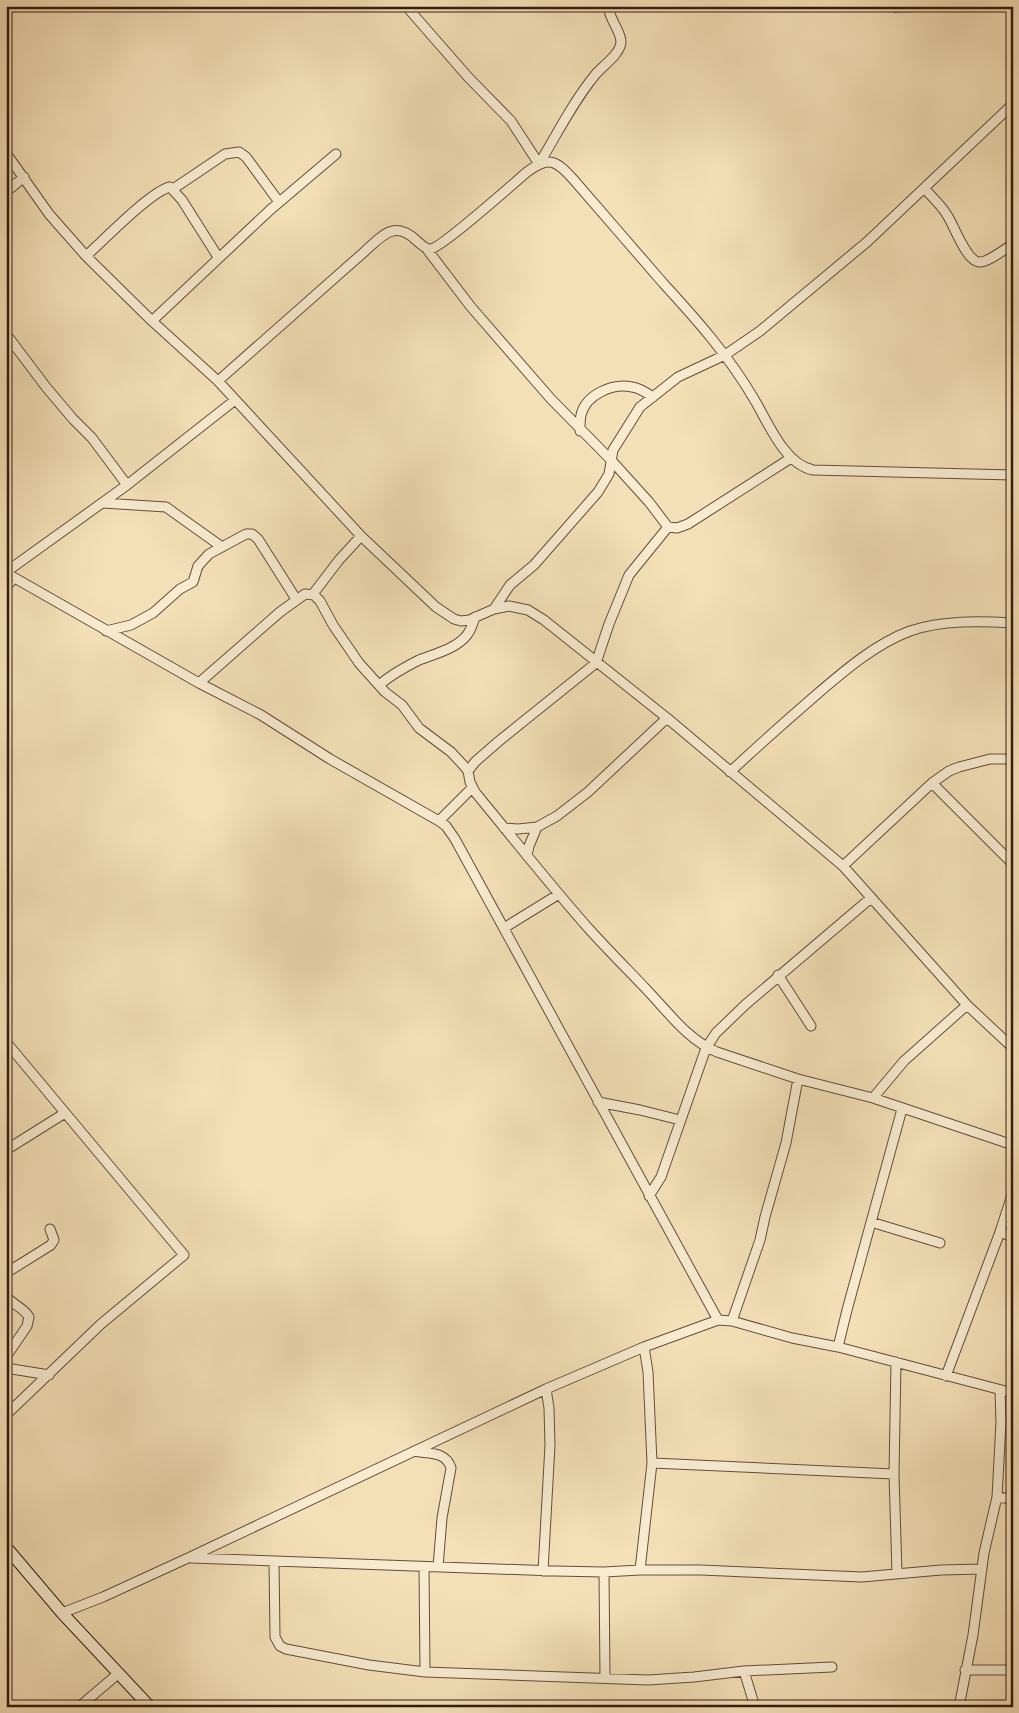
<svg xmlns="http://www.w3.org/2000/svg" width="1019" height="1713" font-family="'Libre Bodoni',serif">
<rect width="100%" height="100%" fill="#f4e0b7"/>
<filter id="stains"><feTurbulence type="fractalNoise" baseFrequency=".004" numOctaves="4"/><feColorMatrix values="0 0 0 0 .2 0 0 0 0 .09 0 0 0 0 .02 0 0 0 .5 -.17"/></filter>
<radialGradient id="worn" r=".72"><stop offset=".6" stop-color="#630" stop-opacity="0"/><stop offset="1" stop-color="#630" stop-opacity=".3"/></radialGradient>
<g fill="none" stroke-linecap="round" stroke-linejoin="round">
<path stroke="#806953" stroke-width="2.5" d="M885 6 895 12 980 6"/>
<g stroke="#644d3a" stroke-width="11">
<path id="street" d="M406 6 468 77 511 121 539 164C557 134 573 102 595 75 602 66 620 55 621 42 621 31 609 19 608 6
M6 153 49 214 86 256 152 321 218 381 361 536 436 607 454 619 461 621 469 620 494 609 509 606 528 610 544 620 667 718 843 866 967 1005 1013 1048
M924 188C932 197 941 205 947 215 954 225 966 261 979 262 987 263 1005 249 1013 244
M173 189 225 154 239 152 246 157 279 202
M6 192 24 177
M426 248 471 307 551 399 611 460 649 502 668 527 677 528 688 524 791 458
M86 256C103 241 151 191 170 187L182 200 218 257
M152 321 270 210 336 154
M6 334 46 387 73 419 92 438 127 485
M218 381 363 253C382 236 394 219 417 241 421 244 425 249 430 249 440 249 514 183 527 172 549 156 556 160 573 179 603 214 633 248 663 283 696 319 729 356 754 399 768 422 784 464 813 470L1013 475
M580 431C580 426 580 420 581 415 586 394 613 383 632 387 640 388 647 393 653 397
M103 503 166 507 222 547
M6 572 127 485 235 400
M6 573 199 683 261 715 330 759 439 821 446 826 455 839 718 1320
M6 587 14 578
M313 594 339 560 361 536
M494 609 510 585 534 565 598 492 609 474 613 450 640 407 678 377 725 355 760 331 867 242 1013 104
M106 631 131 625 153 613 180 589 193 582 198 566 209 554 246 534H252L258 539 296 599
M199 683 280 612 305 594 314 595 320 601 333 625 359 663 385 692 402 705 419 728 451 752 464 766 468 771 470 782 475 792C513 838 550 885 589 929 608 950 628 970 647 990 668 1012 689 1041 717 1052L798 1079 873 1098 1013 1145
M379 685C391 675 405 667 419 660 434 654 456 649 467 635 471 630 473 623 475 617
M468 771 475 762 499 741 596 663 609 624 629 575 668 527
M730 772C758 746 787 720 816 695 844 671 875 644 910 631 942 620 980 621 1013 623
M932 783 1013 864
M439 821 472 788
M504 828 518 829 537 827 557 816 588 792 667 718
M527 856 529 846 537 827
M843 866 932 783 949 771 959 767 990 759H1013
M504 928 559 894
M778 975 811 1026
M6 1042 184 1255 101 1324 6 1415
M873 1098 904 1061 967 1005
M598 1102 640 1110 680 1120
M6 1150 65 1113
M649 1196 661 1177 706 1048 716 1033 745 1005 871 898
M871 1222 940 1243
M1000 1232 1013 1237
M6 1273 51 1245 54 1240 50 1229
M6 1296C13 1305 24 1308 29 1317L27 1326 6 1357
M732 1321 760 1240 765 1217 786 1143 798 1079
M838 1347 847 1310 902 1109
M896 1362 894 1474 897 1573
M6 1368 49 1375
M946 1376 1000 1232 1013 1192
M414 1451C429 1454 446 1451 451 1468L442 1518 438 1567
M652 1463 894 1474
M997 1497 1013 1499
M191 1558 555 1571 604 1572 640 1570H701L862 1577 941 1570 982 1569
M274 1561 275 1637 280 1646 286 1649 369 1665 425 1672 648 1680 694 1677 744 1671 832 1667
M424 1567 425 1672
M640 1570 652 1463 648 1372 644 1347
M543 1571 550 1445 549 1408 546 1389
M604 1572 605 1678
M62 1613 103 1597 188 1558 546 1389 644 1347 718 1320 732 1321 792 1338 838 1347 1013 1393
M965 1670H1013
M744 1671 755 1707
M79 1707 119 1673
M959 1707 973 1635 984 1553 997 1497 1001 1422 1000 1390"/>
</g>
<g stroke="#341c11" stroke-width="13">
<path id="secondary" d="M6 1547 62 1613 150 1707"/>
</g>
<use href="#street" stroke="#f8ebd0" stroke-width="9"/>
<use href="#secondary" stroke="#f8ebd0" stroke-width="11"/>
</g>
<rect width="1019" height="1713" fill="none" stroke="#f4e0b7" stroke-width="25"/>
<rect x="8" y="8" width="1004" height="1698" fill="none" stroke="#341c11" stroke-width="2.5"/>
<rect x="12" y="12" width="994" height="1688" fill="none" stroke="#341c11"/>
<rect width="100%" height="100%" filter="url(#stains)"/>
<rect width="100%" height="100%" fill="url(#worn)"/>
</svg>
